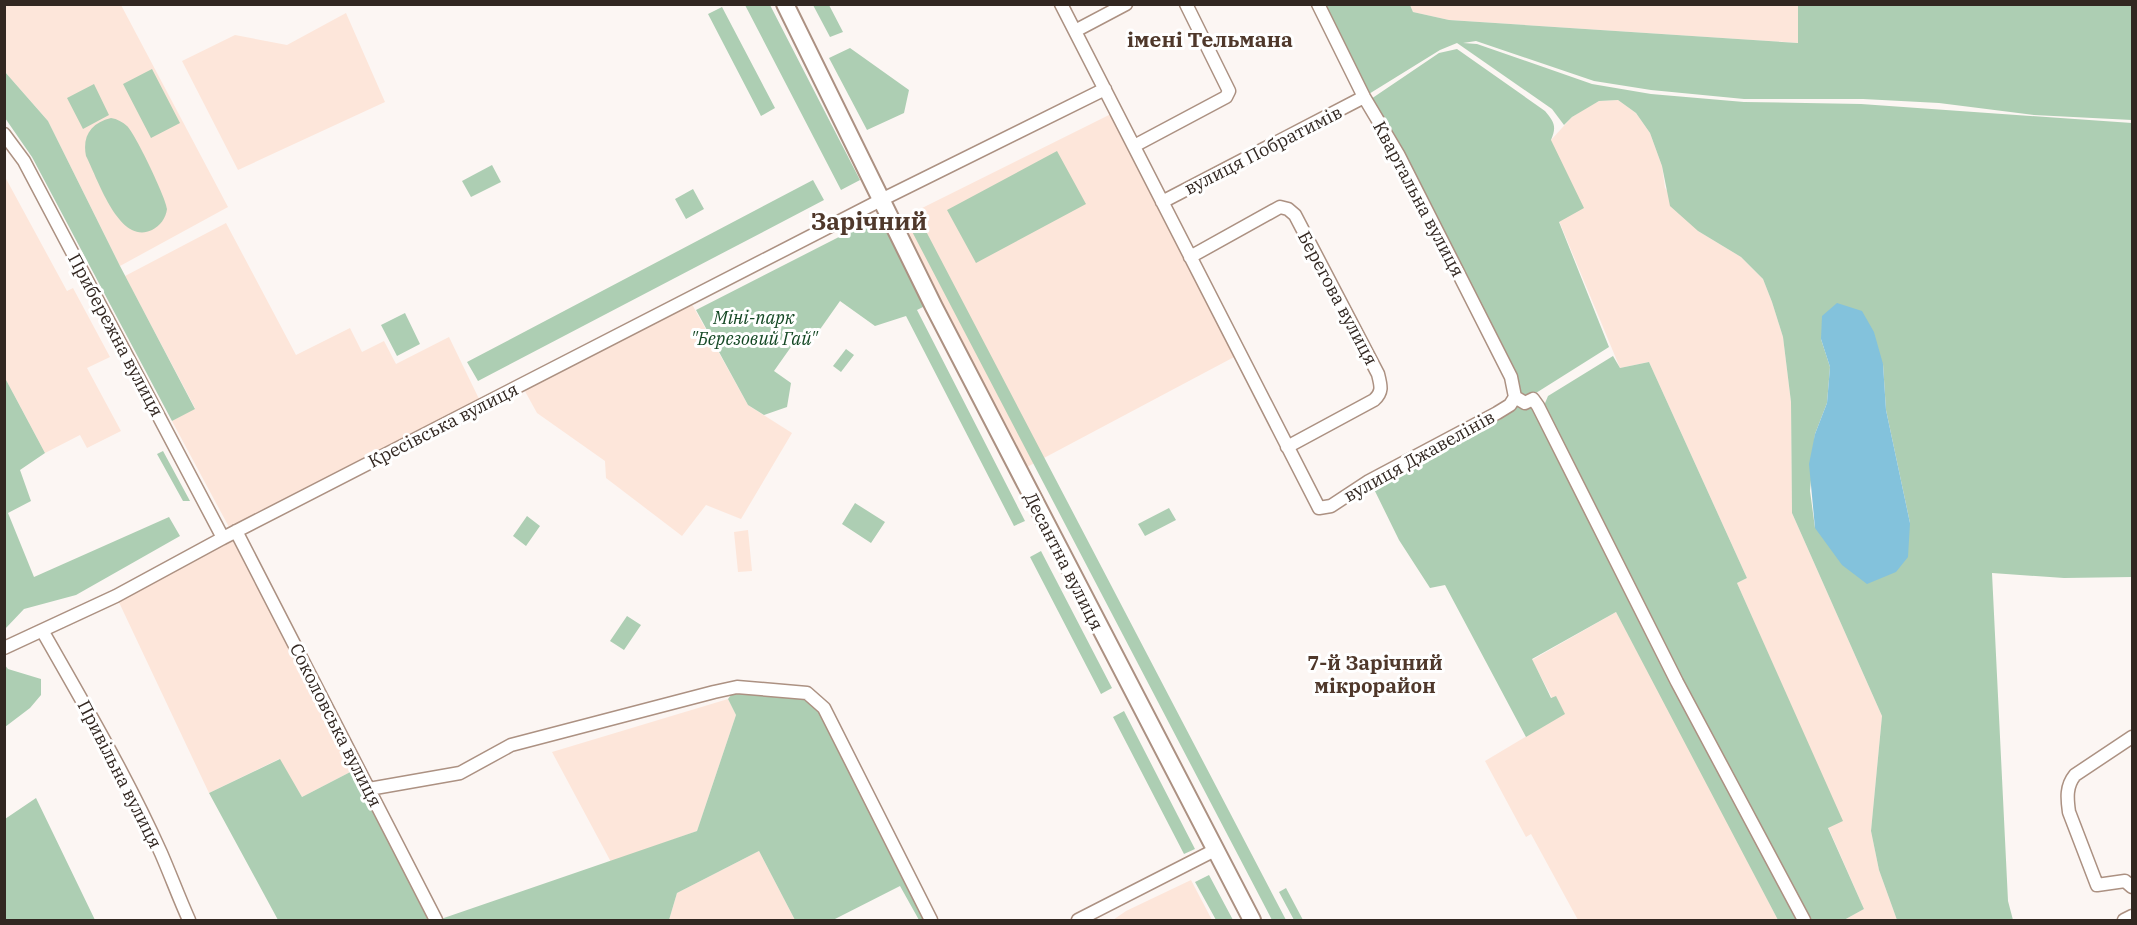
<svg xmlns="http://www.w3.org/2000/svg" width="2137" height="925" font-family="'IBM Plex Serif',serif">
<rect width="100%" height="100%" fill="#fcf6f3"/>
<path fill="#fde6da" d="M4 5H121L228 207 120 266 48 121 5 72Z
M1410 5H1798L1799 43 1449 20 1413 12Z
M346 13 385 102 238 170 182 61 235 35 287 45Z
M1618 100 1636 113 1650 133 1662 166 1665 188 1698 231 1741 257 1763 279 1772 302 1783 337 1791 402 1792 513 1882 716 1871 831 1879 870 1897 920H1844L1864 909 1828 827 1842 821 1737 583 1747 578 1649 362 1620 368 1559 221 1551 140 1572 117 1586 108 1599 101Z
M1113 113 1236 356 1027 467 900 219Z
M4 175 67 291 73 288 110 357 87 368 121 431 87 448 80 435 45 453 5 378Z
M226 223 296 355 350 328 362 352 384 341 396 364 449 337 480 401 230 529 172 421 195 408 125 276Z
M689 299 748 405 792 433 741 519 706 505 682 536 606 478 605 461 537 413 521 384Z
M748 530 752 571 738 572 734 532Z
M236 531 358 768 302 797 279 759 209 793 116 596Z
M1616 612 1689 748 1778 920H1578L1531 834 1526 837 1485 761 1564 714 1555 697 1552 698 1532 660Z
M728 699 736 715 697 831 611 862 552 752Z
M759 851 795 920H669L677 893Z
M1191 880 1212 920H1113L1126 911Z"/>
<path fill="#adceb3" fill-rule="evenodd" d="M745 5H770L860 180 841 190Z
M813 5H829L843 32 830 37Z
M1318 5H1410L1413 12 1449 20 1798 43V5H2132V120L2034 115 1939 103 1863 99H1744L1651 90 1594 81 1476 41 1463 43 1477 44 1592 84 1651 94 1744 102 1861 104 2132 123V577L2064 578 1992 573 2008 901 2013 920H1897L1879 870 1871 831 1882 716 1792 513 1791 402 1783 337 1772 302 1763 279 1741 257 1698 231 1670 206 1662 166 1650 133 1636 113 1618 100 1599 101 1572 117 1564 125 1552 109 1457 43 1440 50 1364 97ZM1821 339 1883 364 1886 410 1910 523 1815 528 1810 491 1815 434 1827 403 1830 367Z
M722 7 775 108 761 116 708 14Z
M850 48 909 90 904 113 867 130 829 58Z
M1457 49 1545 111C1554 122 1557 126 1551 140L1584 208 1559 222 1609 347 1528 398 1520 393 1371 99 1439 53Z
M152 69 180 123 151 138 123 84Z
M5 72 48 121 120 266 195 409 172 421 32 157 5 118Z
M94 84 109 115 83 129 67 98Z
M111 118C117 119 123 122 127 126 135 133 167 200 167 209 166 218 160 226 152 230 119 246 98 179 86 156 82 136 91 123 111 118Z
M1057 151 1086 204 976 263 947 210Z
M492 165 501 182 471 197 462 181Z
M813 180 824 200 478 381 467 362Z
M693 189 704 209 686 219 675 199Z
M917 214 1286 920H1272L906 220Z
M880 216 925 306 917 310 1025 521 1014 526 906 316 875 326 840 301 809 345 798 337 774 371 791 383 787 407 764 415 748 405 696 310Z
M405 313 420 344 397 356 381 325Z
M846 349 854 355 841 372 833 366Z
M1613 356 1620 368 1649 362 1747 578 1737 583 1843 821 1828 828 1864 909 1844 920H1778L1616 612 1532 659 1551 698 1556 696 1565 714 1526 737 1445 585 1430 588 1399 540 1370 481 1515 397 1543 408 1548 396Z
M5 378 45 453 20 470 31 501 8 513 34 577 169 517 180 536 76 595 24 609 5 629Z
M163 451 190 501H183L157 454Z
M855 503 885 522 871 543 842 524Z
M1169 508 1176 520 1145 536 1138 524Z
M527 516 540 526 526 546 513 536Z
M1041 551 1112 688 1101 694 1030 557Z
M627 616 641 625 624 650 610 641Z
M4 664 8 669 41 679V695L30 708 5 727Z
M737 687 788 690 824 708 931 920H919L900 886 833 920H795L759 851 677 893 669 920H438L697 831 736 715 728 699Z
M1124 711 1195 849 1184 854 1113 717Z
M280 759 302 797 358 768 436 920H278L209 793Z
M36 798 95 920H5V819Z
M1209 875 1233 920H1216L1195 882Z
M1286 888 1303 920H1294L1279 892Z"/>
<path fill="#83c2dc" d="M1837 303 1862 311 1874 332 1883 364 1886 410 1910 523 1908 557 1896 572 1867 584 1842 565 1815 528 1809 464 1815 434 1827 403 1830 367 1821 339 1822 316Z"/>
<g fill="none" stroke-linecap="round" stroke-linejoin="round">
<g stroke="#ac9182" stroke-width="15">
<path id="minor" d="M1061 4 1319 508 1331 506 1369 481 1497 413 1510 405 1515 397
M1318 4 1364 97 1398 154 1511 377 1515 397
M1075 31 1126 4
M4 134 24 161 223 538
M1134 146 1226 97 1229 91 1186 4
M1162 202 1364 97
M1190 257 1280 207 1288 209 1295 215 1378 374C1381 386 1383 392 1374 400L1287 447
M1515 397 1525 403 1533 399 1538 406 1677 682 1804 920
M236 531 436 920
M43 632C84 704 127 777 161 853 171 876 179 898 189 920
M4 648 116 596 223 538 881 200 1105 89
M2132 737 2075 775C2066 786 2067 798 2069 812L2097 885 2125 881 2132 887
M369 789 460 773 511 745 714 692 737 687 807 693 824 708 931 920
M1078 920 1215 850
M2124 920 2132 916"/>
</g>
<g stroke="#ac9182" stroke-width="20">
<path id="major" d="M785 4 934 307 1252 920"/>
</g>
<use href="#minor" stroke="#fff" stroke-width="12"/>
<use href="#major" stroke="#fff" stroke-width="16"/>
</g>
<g text-anchor="middle" dominant-baseline="central" stroke-width="6" stroke-linejoin="round" paint-order="stroke">
<g font-size="18" fill="#322721" stroke="#fff">
<text transform="translate(1263 150) rotate(-27)">вулиця Побратимів</text>
<text transform="translate(1419 199) rotate(62)">Квартальна вулиця</text>
<text transform="translate(1338 298) rotate(62)">Берегова вулиця</text>
<text transform="translate(116 335) rotate(62)">Прибережна вулиця</text>
<text transform="translate(443 425) rotate(-27)">Кресівська вулиця</text>
<text transform="translate(1419 456) rotate(-29)">вулиця Джавелінів</text>
<text transform="translate(1064 561) rotate(63)">Десантна вулиця</text>
<text transform="translate(336 725) rotate(63)">Соколовська вулиця</text>
<text transform="translate(120 774) rotate(63)">Привільна вулиця</text>
</g>
<g font-size="18" font-style="italic" fill="#144824" stroke="#fff">
<text x="754" y="317">Міні-парк<tspan x="754" dy="21">"Березовий Гай"</tspan></text>
</g>
<g font-size="20" font-weight="bold" fill="#4f382b" stroke="#fff">
<text x="1375" y="662">7-й Зарічний<tspan x="1375" dy="23">мікрорайон</tspan></text>
</g>
<g font-size="21" font-weight="bold" fill="#4f382b" stroke="#fff">
<text x="1210" y="39">імені Тельмана</text>
</g>
<g font-size="24" font-weight="bold" fill="#4f382b" stroke="#fff">
<text x="869" y="221">Зарічний</text>
</g>
</g>
<rect width="2137" height="925" fill="none" stroke="#322721" stroke-width="12"/>
</svg>
